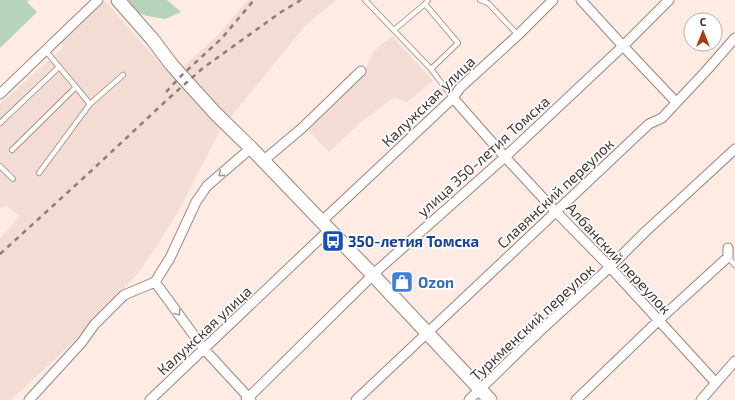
<svg xmlns="http://www.w3.org/2000/svg" width="735" height="400" font-family="'Exo 2',sans-serif">
<rect width="100%" height="100%" fill="#fdebe4"/>
<path fill="#f3dcd3" d="M248 0H336L305 26 229 119 184 66 218 35Z
M105 1 164 68 222 127 180 208 160 241 139 272 71 344 11 400H0V238L20 216 7 206 0 208V104L64 47 60 42Z
M392 36 433 81 407 102 394 97 361 122 329 152 306 128 364 73 373 52Z"/>
<path fill="#b6d3bb" d="M0 0H29L27 2 37 12 0 48Z
M128 0H167L181 12 165 19 147 16 139 13Z"/>
<g fill="none" stroke-linecap="round" stroke-linejoin="round">
<g stroke="#9e8479" stroke-width="6">
<path id="lane" d="M365 0 431 69 453 98
M480 0 488 3 518 35
M425 4 458 43 431 69
M394 30 425 4 428 0
M76 87 90 104
M0 123 59 67
M12 150 76 87 45 50
M0 166 13 179
M39 173 90 104 123 75
M728 257 735 265"/>
</g>
<g stroke="#9e8479" stroke-width="11">
<path id="street" d="M581 0 623 46 676 102
M0 94 98 0
M453 98 505 157 556 212 610 267 716 383
M263 161 302 128 361 71
M321 222 453 98 460 88 518 35 553 0
M155 282 204 349 251 400
M29 400 82 342 94 325 124 295 155 282 170 258 196 202 207 186 251 148
M150 400 329 230
M246 400 380 268 505 157 623 46 669 0
M356 400 649 124 662 118 706 71 735 38
M469 400 540 331 610 267 644 233 735 149
M576 400 659 320 728 257V248
M701 400 735 361"/>
</g>
<g stroke="#9e8479" stroke-width="15">
<path id="secondary" d="M118 0 153 40 171 64 215 113 251 148 373 275 490 400"/>
</g>
<use href="#lane" stroke="#fff" stroke-width="4.5"/>
<use href="#street" stroke="#fff" stroke-width="9"/>
<use href="#secondary" stroke="#fff" stroke-width="13"/>
<path stroke="#8b7d78" stroke-width="2.5" stroke-dasharray="5 5" stroke-linecap="butt" d="M166 92 182 75 222 38 254 0
M0 254 90 172 168 99 203 68 281 12 301 0"/>
</g>
<defs><path id="oneway-chevron" d="M-2-3.5L2.5 0L-2 3.5" fill="none" stroke-width="1.6" stroke-linecap="round" stroke-linejoin="round"/></defs>
<g stroke="#a19b99">
<use href="#oneway-chevron" transform="translate(221 174) rotate(140)"/>
<use href="#oneway-chevron" transform="translate(178 313) rotate(54)"/>
</g>
<defs>
<g id="bus-square" transform="scale(1.15)"><rect x="-9" y="-9" width="18" height="18" rx="4" fill="#1a4fb4" stroke="#fff"/><path d="M-5-6H5V4H4V6H2V4H-2V6H-4V4H-5ZM-3.5-4V0h7V-4ZM-3.5 1.2v1.5H-2V1.2ZM2 1.2v1.5H3.5V1.2Z" fill="#fff"/></g>
<g id="shop-square" transform="scale(1.15)"><rect x="-9" y="-9" width="18" height="18" rx="4" fill="#3f7fe0" stroke="#fff"/><path d="M-5-2.5h2.3a2.7 3.5 0 0 1 5.4 0H5L5.5 6h-11ZM-1.5-2.5h3a1.5 2.3 0 0 0-3 0Z" fill="#fff"/></g>
</defs>
<g fill-rule="evenodd">
<use href="#bus-square" x="333" y="241"/>
<use href="#shop-square" x="402" y="282"/>
</g>
<g text-anchor="middle" dominant-baseline="central" stroke-width="3.5" stroke-linejoin="round" paint-order="stroke">
<g font-size="15" fill="#433733" stroke="#fff">
<text transform="translate(428 101) rotate(-44)">Калужская улица</text>
<text transform="translate(483 156) rotate(-42)">улица 350-летия Томска</text>
<text transform="translate(555 193) rotate(-43)">Славянский переулок</text>
<text transform="translate(619 258) rotate(47)">Албанский переулок</text>
<text transform="translate(532 322) rotate(-43)">Туркменский переулок</text>
<text transform="translate(204 330) rotate(-43)">Калужская улица</text>
</g>
<g font-size="15" font-weight="bold" fill="#164399" stroke="#fff" text-anchor="start">
<text x="348" y="241">350-летия Томска</text>
</g>
<g font-size="15" font-weight="bold" fill="#366cbe" stroke="#fff" text-anchor="start">
<text x="418" y="282">Ozon</text>
</g>
</g>
<g transform="translate(703 32)"><circle r="19" fill="#ffffff" stroke="#b4afad"/>
<path d="M0-3L7 15L0 10L-7 15Z" fill="#a33e0f"/>
<text y="-6" font-size="11" font-weight="bold" text-anchor="middle" fill="#433733">С</text>
</g>
</svg>
